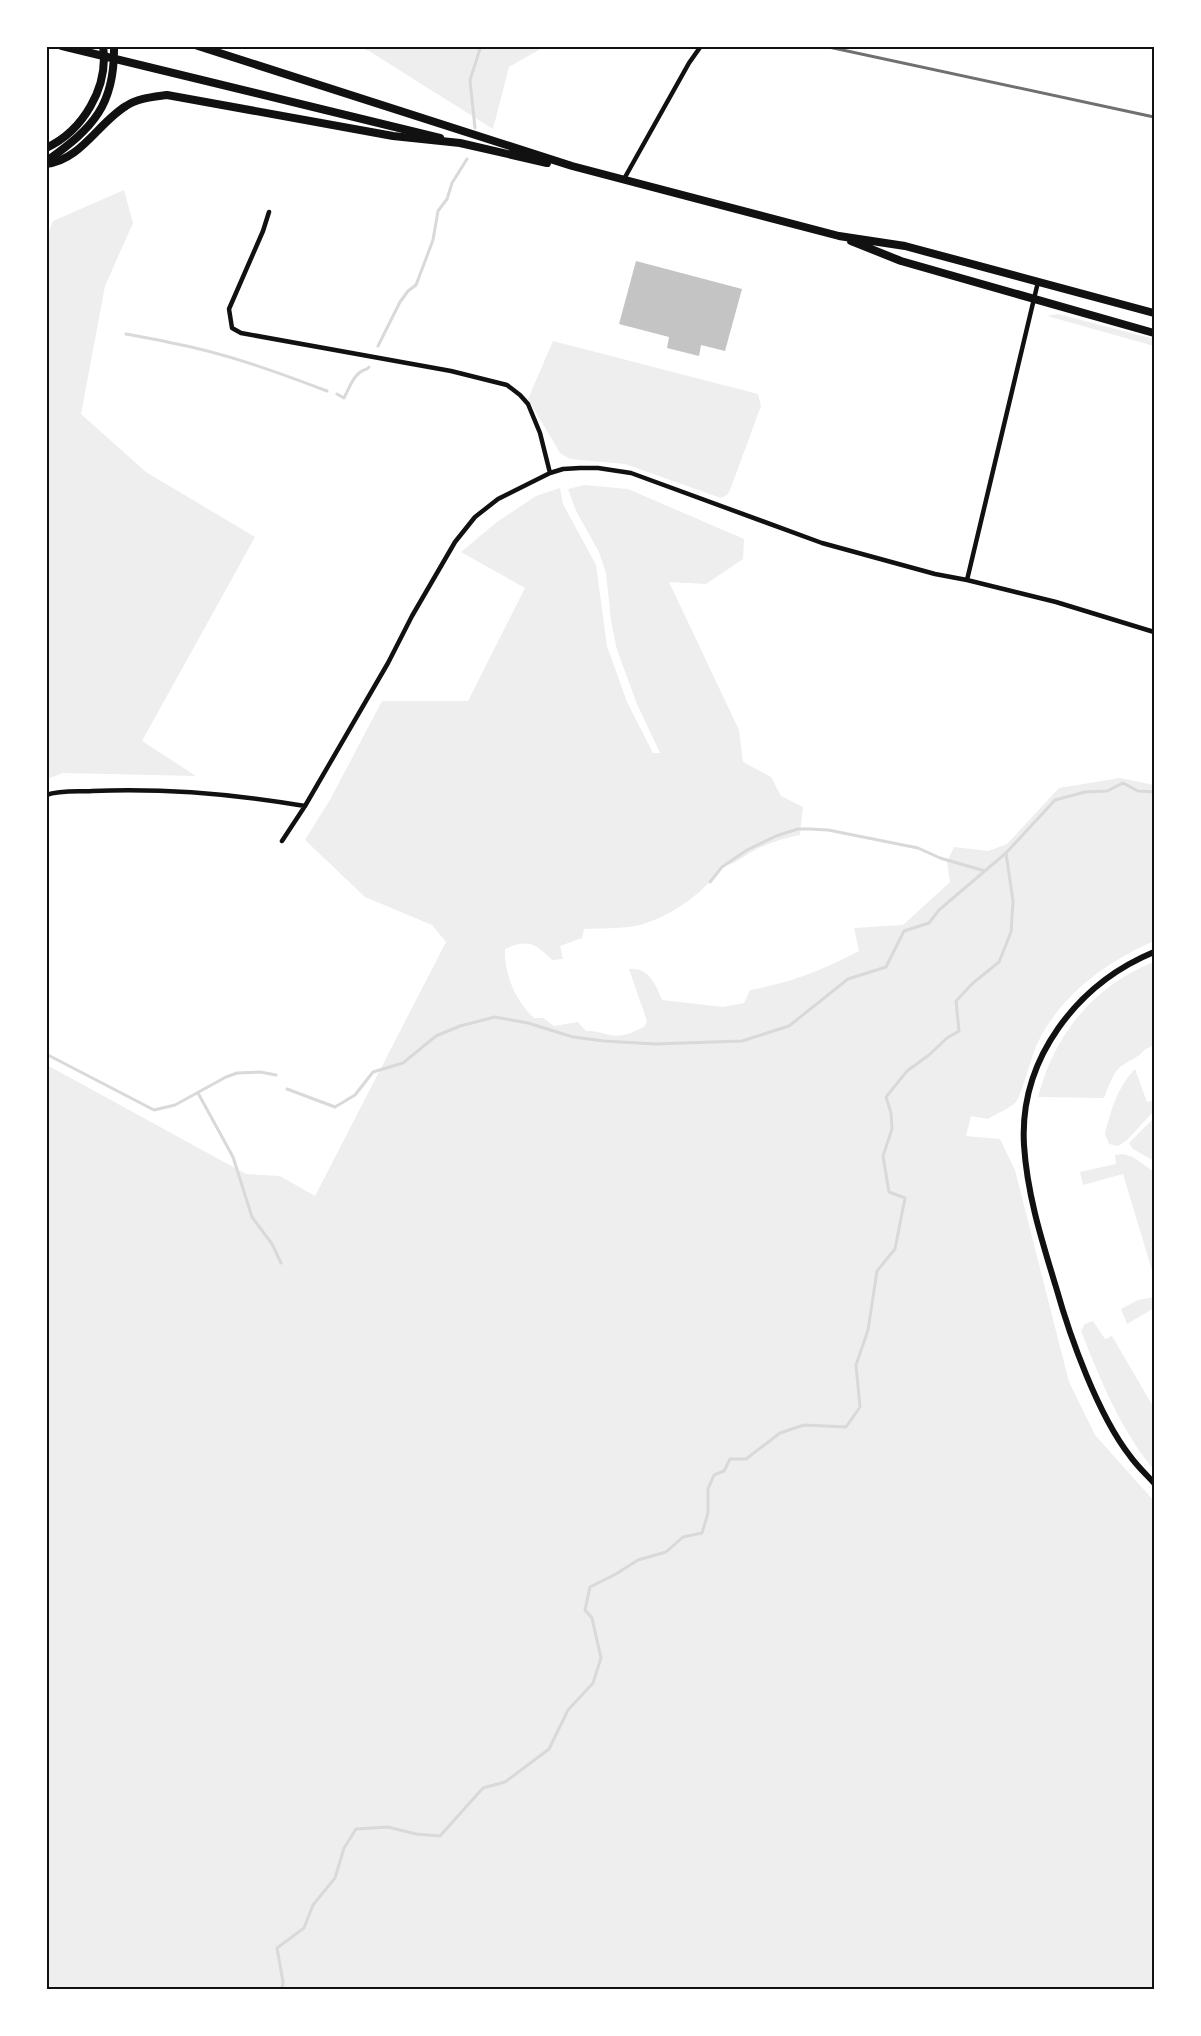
<svg xmlns="http://www.w3.org/2000/svg" width="1201" height="2036" font-family="'Asap Condensed',sans-serif">
<rect width="100%" height="100%" fill="#fff"/>
<path fill="#eee" d="M358 47 543 46 544 47 509 67 493 129 369 51Z
M124 190 133 223 105 286 81 414 146 472 255 537 142 741 196 776 63 773 47 779V236L53 221Z
M1058 314 1154 339V346L1047 316Z
M553 341 758 394 761 406 730 490 727 495 721 498 625 464 570 459 560 453 528 399Z
M584 485 628 489 744 539 743 559 706 584 669 582 739 730 743 762 771 777 781 796 803 807 800 835C784 838 769 843 755 850 743 856 734 866 721 866 706 893 666 920 635 926 619 929 601 928 584 929L582 938 560 946 563 959 552 960C535 943 528 939 505 949 504 975 516 1001 534 1018H543L554 1026 578 1022 586 1031C596 1031 601 1033 610 1035 622 1038 633 1032 644 1027L647 1021 629 969C648 967 656 984 662 1000L723 1007 744 1003 750 990C793 982 820 971 859 951L854 928 903 925 950 882 947 862 954 847 988 851 1007 844 1059 788 1120 778 1154 785V941C1106 962 1062 994 1038 1042 1032 1054 1021 1098 1015 1103 1008 1109 996 1114 988 1119L971 1116 966 1136 1000 1139 1015 1170 1069 1382 1095 1435 1154 1501V1989H47V1065L246 1174 280 1176 315 1196 446 942 432 925 365 897 305 840 331 798 382 701H468L525 588 461 552 497 522 536 496 560 488 563 504 596 565 607 646 627 702 653 753H660L637 704 617 650 611 621 606 573 599 552 576 511 568 489Z
M1154 962V1045L1144 1050C1139 1058 1127 1061 1120 1067 1112 1075 1108 1088 1104 1098L1038 1097C1054 1035 1093 986 1154 962Z
M1135 1069 1147 1102 1154 1100V1111L1127 1140 1118 1146 1109 1144 1105 1134C1111 1110 1117 1088 1135 1069Z
M1154 1118V1161L1133 1149 1129 1143Z
M1123 1154 1133 1157 1154 1172V1277L1123 1174 1083 1185 1080 1172 1116 1164 1115 1155Z
M1154 1297V1308L1127 1324 1121 1309 1138 1300Z
M1093 1321 1105 1339 1112 1336 1154 1408V1470C1120 1429 1101 1381 1081 1331L1085 1324Z"/>
<g fill="none" stroke-linecap="round" stroke-linejoin="round">
<path stroke="#d9d9d9" stroke-width="3" d="M474 46 480 49 470 80 475 128
M126 334C141 337 157 339 172 343 225 353 277 372 327 391
M378 346 400 302 408 291 416 285 433 240 438 211 447 199 452 183 467 159
M337 394 344 398C350 387 354 372 367 369L369 367
M710 882 722 867 747 850 776 836 798 829H810L828 830 918 848 940 858 985 871
M46 1054 154 1110 175 1105 226 1077 237 1073 260 1072 276 1075
M287 1089 335 1107 355 1095 373 1072 403 1063 436 1036 460 1026 495 1017 528 1023 573 1037 604 1041 655 1044 742 1041 789 1026 848 979 886 967 904 931 929 923 939 910 1006 853
M198 1093 233 1157 252 1217 272 1244 281 1263
M282 1990 283 1982 277 1948 304 1928 313 1905 335 1878 344 1848 356 1829 388 1827 416 1834 440 1836 483 1788 505 1782 549 1749 568 1710 593 1683 601 1658 592 1618 585 1610 590 1587 616 1574 638 1560 666 1552 683 1537 702 1533 708 1513V1489L714 1475 724 1471 730 1459H746L780 1433 804 1425 846 1427 860 1407 856 1365 868 1330 877 1271 895 1249 905 1198 889 1192 883 1156 892 1129 891 1113 886 1097 907 1071 929 1055 947 1038 959 1031 956 1001 973 983 999 962 1011 932 1013 901 1006 853 1055 800 1085 792 1107 791 1123 783 1138 791 1154 792"/>
</g>
<path fill="#c4c4c4" d="M636 261 742 289 725 351 701 345 699 356 667 348 669 337 619 324Z"/>
<g fill="none" stroke-linecap="round" stroke-linejoin="round">
<path stroke="#111" stroke-width="4.5" d="M624 179 689 63 701 46
M269 212 263 231 229 309 232 328 241 333 451 371 507 385 520 395 528 404 540 433 550 473
M967 580 1038 282
M46 795C61 790 78 792 92 791 163 788 235 794 305 806
M282 841 305 806 388 663 412 616 455 542 475 517 498 499 550 473 563 469 580 468H598L631 473 822 543 935 574 967 580 1056 602 1154 632"/>
<path stroke="#111" stroke-width="6" d="M1154 952C1077 984 1019 1059 1024 1145 1027 1194 1042 1241 1056 1287 1070 1337 1098 1415 1130 1456 1137 1466 1146 1474 1154 1483"/>
<path stroke="#111" stroke-width="8" d="M62 46 440 138
M46 148C83 131 109 87 103 46
M46 164 48 160C93 128 115 105 114 46"/>
<path stroke="#111" stroke-width="8" d="M198 46 572 166 839 236 905 246 1154 313
M46 164C81 160 98 123 126 106 138 98 153 97 167 95L393 136 460 143 547 163
M851 241 901 261 1154 333"/>
<path stroke="#707070" stroke-width="3" d="M824 46 1154 117"/>
</g>
<rect width="1201" height="2036" fill="none" stroke="#ffffff" stroke-width="96"/>
<rect x="48" y="48" width="1105" height="1940" fill="none" stroke="#111" stroke-width="2"/>
</svg>
